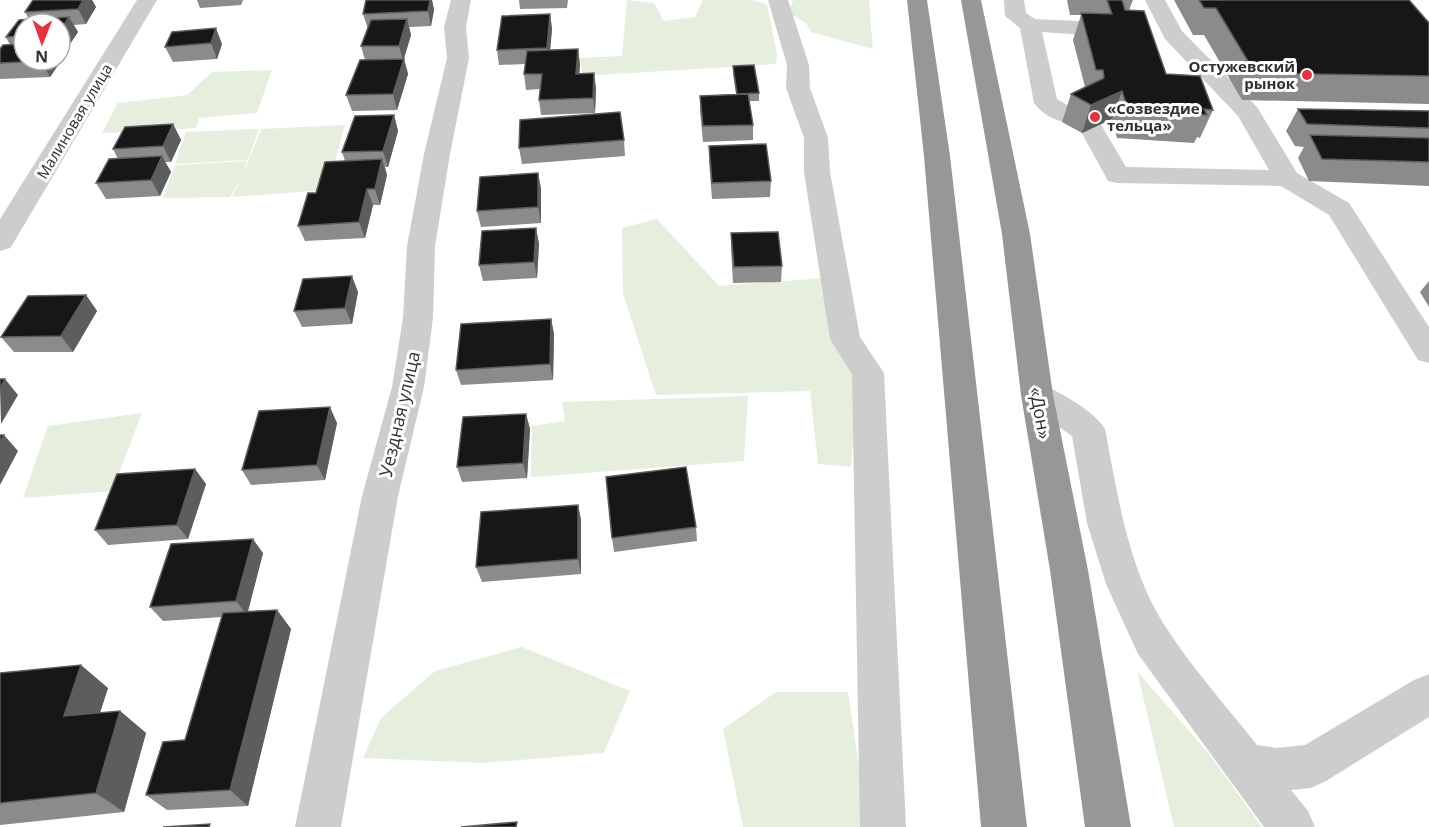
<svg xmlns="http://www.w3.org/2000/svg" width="1429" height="827" font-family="'Open Sans',sans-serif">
<rect width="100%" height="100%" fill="#fff"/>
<path fill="#e6eede" d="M627 0 654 3 664 21 695 17 703 0H752L767 4 777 54 776 64 583 76 580 58 622 56Z
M793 0H869L873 49 811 32 806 23 789 13Z
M272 70 257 113 199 118 196 128 102 133 118 103 187 95 212 72Z
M345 125 327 190 232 197 241 178 230 197 163 198 175 165 247 161 244 172 261 129Z
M259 129 248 160 175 164 186 132Z
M657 219 719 286 824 278 858 373 851 467 818 464 810 391 656 395 623 294 622 228Z
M748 396 744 461 531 477 532 426 565 421 562 402Z
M142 413 112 491 23 498 48 426Z
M522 647 630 691 604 753 483 763 363 758 381 718 435 671Z
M1137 671 1209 754 1262 827H1174Z
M776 692H848L868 827H743L723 729Z"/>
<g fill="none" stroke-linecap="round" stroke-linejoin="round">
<path fill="#cdcdcd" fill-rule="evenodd" d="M137 0H157L14 242 10 248 0 251V219Z
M451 0H471L466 27 469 58 450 154 435 246 433 318 424 387 398 496 341 827H295L362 496 392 387 403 318 407 246 424 154 447 58 444 27Z
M768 0H788L809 65 810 88 828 138 830 172 860 337 884 373 906 827H860L852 374 830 339 804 172V138L786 88 787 65Z
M1004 0H1024L1026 13 1035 19 1099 22 1107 24 1110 29 1107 34 1099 36 1042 32 1057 99 1079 112 1082 117 1079 122C1064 126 1043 116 1034 103L1020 28 1005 16Z
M1145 0H1165L1182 31 1257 107 1297 173 1349 203 1429 327V363L1418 360 1329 215 1281 186 1117 183 1108 181 1079 128 1082 123 1091 121 1100 123 1126 167 1269 170 1238 116 1165 39Z
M1037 383C1056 389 1096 412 1105 429 1118 496 1128 570 1167 629 1193 669 1227 707 1257 745L1276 748 1305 745 1414 680 1429 674V717L1326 781 1311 788 1291 790 1308 811 1315 827H1264L1138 654 1106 584 1087 523 1072 436 1026 404 1021 395 1026 386Z"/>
<path fill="#979797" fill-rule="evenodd" d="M907 0H927L950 156 1027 827H981L924 156Z
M961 0H981L1030 234 1053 395 1088 570 1131 827H1085L1050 570 1021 395 1002 234Z"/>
</g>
<path fill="#8b8b8b" d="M33 0H92L96 7 86 24 74 25 78 32 66 50H60V24L29 19 25 12Z
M197 0H243L241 5 200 8Z
M366 0H432L434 10 431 26 409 27 411 35 404 59 408 74 397 110 352 111 346 95 365 60 361 46 368 29 363 14Z
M519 0H568L567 8 520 9Z
M1067 0H1133L1129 10 1166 74 1213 110 1200 138 1197 137 1194 143 1117 138 1112 119 1082 133 1062 122 1071 94 1085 87 1073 40 1081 15H1070Z
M1174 0H1409L1429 23V104L1242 100 1204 35H1193Z
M550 14 552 29 550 50 578 49 580 65 579 74 594 73 596 89 595 113 541 115 539 100 540 89 526 90 524 74 525 64 499 65 497 50Z
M172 32 222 44 217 59 173 62 165 47Z
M24 36V60H60V54L63 58 50 77 0 79V49L10 45 6 37Z
M733 66 759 93V101H749L753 125V140L703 142 700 111V96L736 94 733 74Z
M1298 109 1429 111V186L1309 181 1298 158 1304 147 1295 146 1286 131Z
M394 115 398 131 388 167H385L387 175 380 205H373L365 238 305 241 298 226 316 193 345 161 342 152Z
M173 124 181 140 171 162H165L171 172 160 196 106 199 96 183 118 159 113 149Z
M624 140 625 156 522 164 519 148Z
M709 146 771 181 770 197 712 199 709 161Z
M538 173 541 189V223L481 227 477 211Z
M536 228 539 244 537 278 483 281 479 265Z
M731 233 782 266 781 282 733 283 731 249Z
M1429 281V307L1420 292Z
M358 292 352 324 302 327 294 311Z
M86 295 97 311 73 352H14L1 337Z
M551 319 554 334 553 380 461 385 456 370Z
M526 414 530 429 527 478 462 482 457 467Z
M337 423 325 480 251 485 242 470Z
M195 469 206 484 188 539 108 545 95 530Z
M578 505 581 520V574L482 582 476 567Z
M696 527 697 541 614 552 612 538Z
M263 553 248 611 277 610 291 629 248 806 167 810 146 795 185 740 222 617 163 621 150 607Z
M0 673 108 688 100 713 120 711 146 733 124 812 0 825Z"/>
<path fill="#5d5d5d" d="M83 0H92L96 7 86 24 78 9Z
M430 0H432L434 10 431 26 428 11Z
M550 14 552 29 549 63 547 48Z
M69 17 78 32 66 50 60 39V31Z
M407 19 411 35 403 61 399 46Z
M216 28 222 44 217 59 211 43Z
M578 49 580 65 578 89 576 74Z
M60 54 63 58 50 77 41 61 42 60H60Z
M404 59 408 74 397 110 393 94Z
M594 73 596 89 595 113 593 98Z
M1122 91 1112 119 1082 133 1091 105Z
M394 115 398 131 388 167 383 151Z
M173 124 181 140 171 162 163 146Z
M162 156 171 172 160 196 151 180Z
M382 159 387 175 380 205 375 189Z
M538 173 541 189V223L538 207Z
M367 189 373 205 365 238 359 222Z
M536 228 539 244 537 278 534 262Z
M352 276 358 292 352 324 345 308Z
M86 295 97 311 73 352 61 336Z
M551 319 554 334 553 380 550 364Z
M5 379 18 395 1 424 0 388Z
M330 407 337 423 325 480 317 465Z
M526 414 530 429 527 478 523 463Z
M4 435 18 451 0 485V442Z
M195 469 206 484 188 539 177 525Z
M578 505 581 520V574L578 559Z
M253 539 263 553 247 615 236 601Z
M277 610 291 629 248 806 230 790Z
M81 665 108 688 92 737 64 716Z
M120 711 146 733 124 812 96 793Z"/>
<path fill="#171717" stroke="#5d5d5d" stroke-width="1.5" d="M33 0H83L78 9 25 12Z
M366 0H430L428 11 363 14Z
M1107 0H1122L1125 10 1144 11 1166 74 1200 76 1213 110 1204 109 1207 115 1128 110 1122 91 1091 105 1071 94 1104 78 1103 70H1096L1081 13 1112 14Z
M1199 0H1409L1429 23V76L1255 73 1216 8H1204Z
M550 14 547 48 497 50 502 16Z
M69 17 60 31V24H24V36L6 37 19 20Z
M407 19 399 46H361L371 20Z
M216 28 211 43 165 47 172 32Z
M24 44V60H42L41 61 0 63V49L3 45Z
M578 49 576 74 594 73 593 98 539 100 542 74H524L527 51Z
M404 59 393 94 346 95 360 60Z
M754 65 759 93 737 94 733 66Z
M748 94 753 125 703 126 700 96Z
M1298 109 1429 111V128L1307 124Z
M620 112 624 140 519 148 520 120Z
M394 115 383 151 342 152 355 116Z
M173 124 163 146 113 149 125 127Z
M1310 135 1429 138V162L1322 159Z
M766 144 771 181 712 183 709 146Z
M162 156 151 180 96 183 109 159Z
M382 159 375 189H367L359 222 298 226 308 193H316L325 162Z
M538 173V207L477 211 480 177Z
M536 228 534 262 479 265 482 231Z
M778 232 782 266 734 267 731 233Z
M352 276 345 308 294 311 303 279Z
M86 295 61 336 1 337 28 296Z
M551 319 550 364 456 370 461 324Z
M0 379H5L0 388Z
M330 407 317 465 242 470 259 411Z
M526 414 523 463 457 467 463 417Z
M0 435H4L0 442Z
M686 467 696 527 612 538 606 477Z
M195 469 177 525 95 530 117 474Z
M578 505V559L476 567 481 512Z
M253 539 236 601 150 607 171 544Z
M277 610 230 790 146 795 163 742 185 740 223 613Z
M81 665 64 716 120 711 96 793 0 803V673Z
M517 822 516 827H461Z
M210 824 209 827H163Z"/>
<g fill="#ec2e3d" stroke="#fff" stroke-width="2">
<circle cx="1307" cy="75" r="6"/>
<circle cx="1095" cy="117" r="6"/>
</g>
<g text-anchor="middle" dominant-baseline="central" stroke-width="6" stroke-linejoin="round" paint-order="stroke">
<g font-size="15" font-weight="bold" fill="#303030" stroke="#fff" text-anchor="end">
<text x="1295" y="66">Остужевский<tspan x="1295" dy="17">рынок</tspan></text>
<text x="1107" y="108" text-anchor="start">«Созвездие<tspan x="1107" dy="17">тельца»</tspan></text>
</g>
<g font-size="15" fill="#303030" stroke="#fff">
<text transform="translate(74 121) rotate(-59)">Малиновая улица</text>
</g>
<g font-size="18" fill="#303030" stroke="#fff">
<text transform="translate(1041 413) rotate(80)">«Дон»</text>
<text transform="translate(399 414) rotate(-77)">Уездная улица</text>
</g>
</g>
<g transform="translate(42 42) rotate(181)"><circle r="28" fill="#ffffff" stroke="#acacac" stroke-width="1.5"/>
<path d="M0-4.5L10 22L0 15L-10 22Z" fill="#ec2e3d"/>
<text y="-9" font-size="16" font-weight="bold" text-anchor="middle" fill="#303030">N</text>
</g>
</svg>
